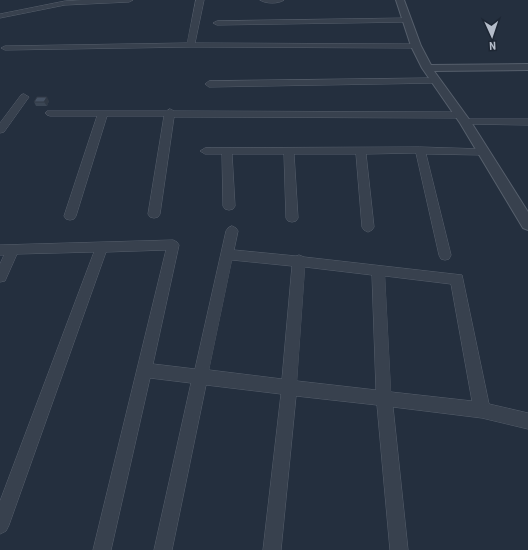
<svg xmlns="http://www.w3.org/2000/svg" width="528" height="550" font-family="'Roboto Condensed',sans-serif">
<rect width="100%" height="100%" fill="#242f3e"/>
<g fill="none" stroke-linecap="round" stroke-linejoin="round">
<g stroke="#565f6c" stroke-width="1">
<path id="minor" d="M83 0H133L129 2 65 5 0 18V14L65 1Z
M196 0H204L195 43 416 44 420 46 416 48 190 47 5 50 1 48 5 46 187 43Z
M260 0H284C279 4 265 4 260 0Z
M406 18H409V22L217 25 213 23 217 21Z
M435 78 438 79 439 81 438 83 209 87 205 84 209 81Z
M24 94 29 97 4 132 0 133V123L21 95Z
M170 109 174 111 460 112 465 115 460 118 174 117 160 214 158 217 154 218 150 217 148 214 164 116H107L76 216 74 219 70 220 66 219 64 216 97 116H50L47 115 45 113 47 111H166Z
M465 119H528V125L462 124 460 122Z
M420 147 483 149 488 152 483 155 426 154 451 255 449 259 445 260 441 259 439 255 416 153 366 154 374 227 372 230 368 232 364 230 362 227 356 154H294L298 218 296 221 292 222 288 221 286 218 284 154H232L235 206 233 209 229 210 225 209 223 206 222 154H205L200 151 205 148Z
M232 226 236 228 238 231 234 250 296 256 299 255 304 257 462 275 489 404 528 413V429L482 418 393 407 408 550H390L377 405 296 396 281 550H263L281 394 206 385 172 550H154L191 383 150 378 111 550H93L166 250 106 252 9 525 6 531 0 534V501L94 252 17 254 5 281 0 282V264L4 255H0V245L173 240 177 242 179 245 153 364 195 369 226 231 228 228ZM232 260 292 266 282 379 209 370ZM305 267 372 275 376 390 297 381ZM385 276 451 284 472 401 391 392Z"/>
</g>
<g stroke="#565f6c" stroke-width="2">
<path id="tertiary" d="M396 0H404L421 46 431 65 528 64V70L434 71 471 122 528 212V230L523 228 460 123 422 68 411 46Z"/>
</g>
<use href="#minor" fill="#38414e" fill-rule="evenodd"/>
<use href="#tertiary" fill="#38414e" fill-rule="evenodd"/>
</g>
<path fill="#3b4654" d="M49 101 47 106H36L34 102Z"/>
<path fill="#303945" d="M47 97 49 101 47 106 44 102Z"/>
<path fill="#455162" stroke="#303945" d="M37 97H47L44 102H34Z"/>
<g transform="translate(492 36) rotate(177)" stroke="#1d2633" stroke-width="3" paint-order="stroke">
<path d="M0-3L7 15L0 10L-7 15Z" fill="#b4bcc9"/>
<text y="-6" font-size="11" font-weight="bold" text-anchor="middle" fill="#b4bcc9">N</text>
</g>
</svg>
